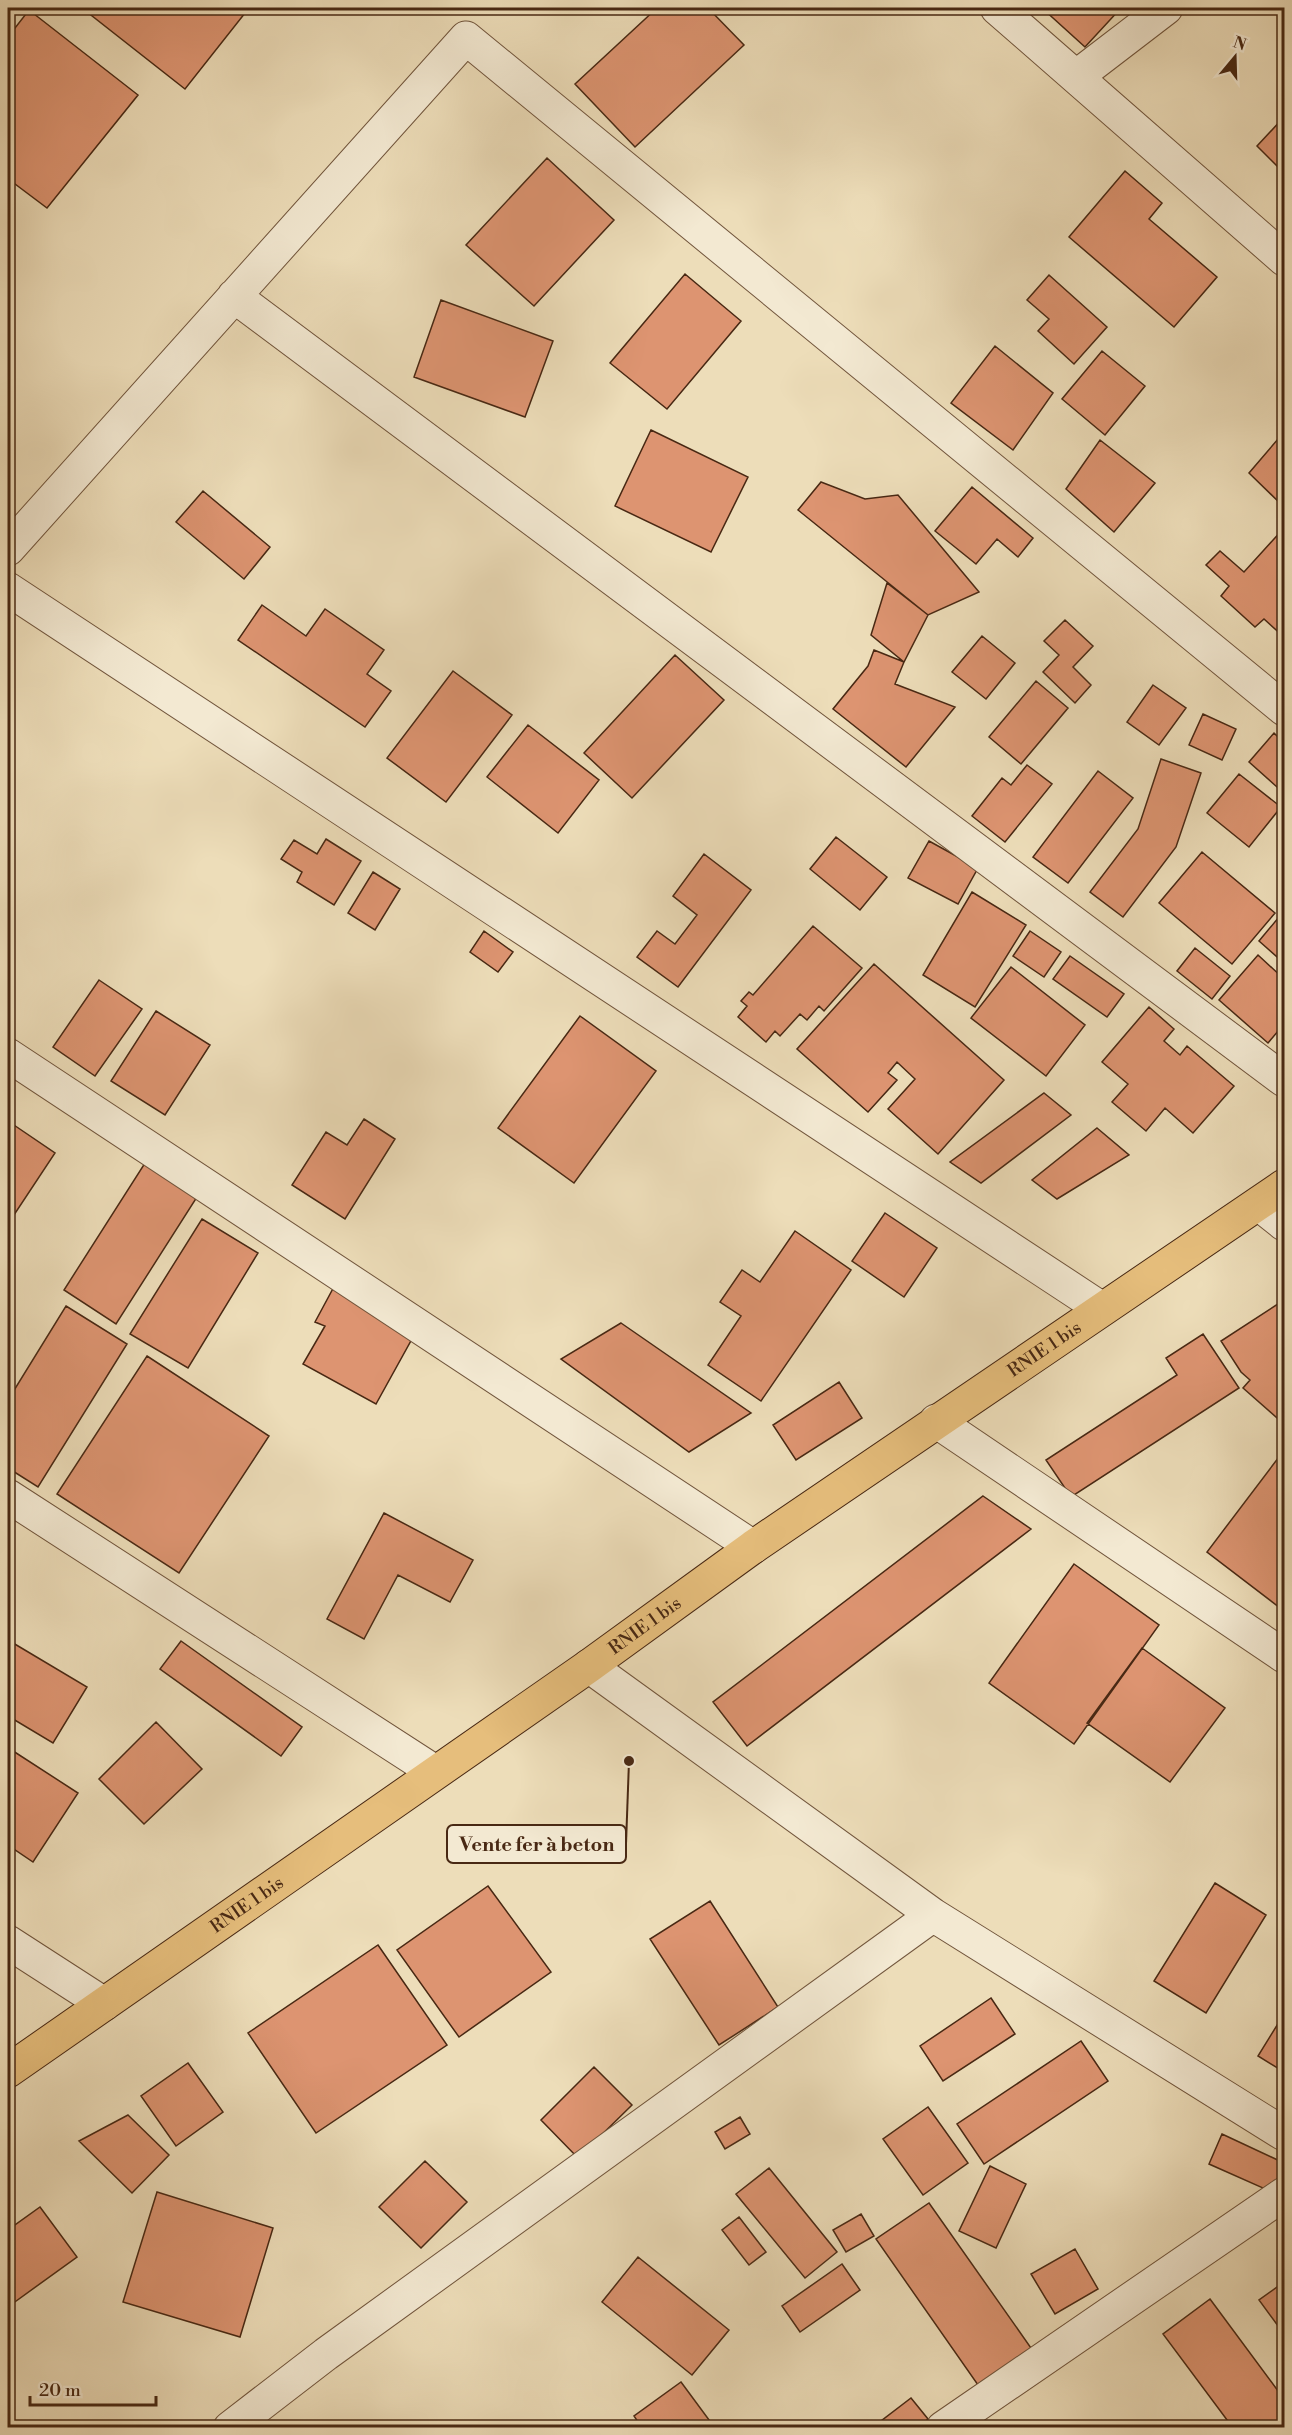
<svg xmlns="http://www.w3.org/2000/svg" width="1292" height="2435" font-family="'Libre Bodoni',serif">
<rect width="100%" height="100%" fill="#edddb9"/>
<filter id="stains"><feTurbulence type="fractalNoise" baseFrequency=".00333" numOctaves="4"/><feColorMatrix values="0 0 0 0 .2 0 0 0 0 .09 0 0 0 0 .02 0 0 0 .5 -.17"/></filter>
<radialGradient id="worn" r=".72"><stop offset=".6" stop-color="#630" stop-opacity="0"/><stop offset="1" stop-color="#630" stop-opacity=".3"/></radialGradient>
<path fill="#dd9471" stroke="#482813" stroke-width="1.5" d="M82 8H249L185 89Z
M657 8H708L744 45 635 147 575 84Z
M1042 8H1121L1085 47Z
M29 10 138 95 47 208 11 181 8 185V37Z
M1284 117V173L1257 146Z
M547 158 614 220 534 306 466 245Z
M1125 171 1162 203 1149 219 1217 277 1174 327 1069 237Z
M685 274 741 321 667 409 610 363Z
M1049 275 1107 327 1074 364 1038 331 1049 319 1027 300Z
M441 300 553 341 525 417 414 377Z
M995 346 1053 393 1013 450 951 403Z
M1102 351 1145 386 1105 435 1062 399Z
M651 430 748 477 711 552 615 506Z
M1284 432V507L1249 473Z
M1100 440 1155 483 1114 532 1066 489Z
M821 482 865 499 898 495 979 592 928 615 798 510Z
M972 487 1033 538 1018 557 997 539 976 564 935 531Z
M203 491 270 547 244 579 176 522Z
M1284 528V637L1264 619 1255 627 1221 596 1229 586 1206 565 1220 551 1244 572Z
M887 583 928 615 904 662 871 635Z
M262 605 306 636 325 609 384 650 367 674 391 691 365 727 238 640Z
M1065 620 1093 646 1073 667 1091 685 1075 703 1043 672 1059 655 1044 641Z
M982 636 1015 663 986 699 952 672Z
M874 650 904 662 895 684 955 707 906 767 833 709 868 666Z
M675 655 724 700 632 798 584 753Z
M453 671 512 715 446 802 387 758Z
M1036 681 1068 708 1021 764 989 737Z
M1153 685 1186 708 1159 745 1127 722Z
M1203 714 1236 729 1222 760 1189 745Z
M528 725 599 780 558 833 487 777Z
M1274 733 1284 743V778L1277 787 1249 762Z
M1161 759 1201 773 1176 847 1123 917 1090 892 1138 829Z
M1027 765 1052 784 1005 842 972 816 1002 778 1011 785Z
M1098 771 1133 798 1068 883 1033 857Z
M1239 774 1281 807 1249 847 1207 813Z
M836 837 887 877 860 910 810 869Z
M326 839 361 861 334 905 297 882 302 872 281 859 294 840 317 854Z
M929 841 978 868 958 904 908 878Z
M1202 852 1275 913 1232 964 1159 903Z
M704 854 751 890 678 987 637 957 657 931 675 944 697 915 673 896Z
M373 872 400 889 375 930 348 913Z
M972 892 1026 925 975 1007 923 975Z
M1284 911V963L1259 941Z
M813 926 862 968 824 1011 819 1006 807 1020 800 1014 780 1036 775 1031 766 1042 738 1017 747 1006 741 1001 749 992 753 995Z
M484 931 513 952 498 972 470 952Z
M1030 931 1061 952 1044 977 1013 956Z
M1195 948 1230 976 1212 999 1177 971Z
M1258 955 1284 979V1024L1268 1043 1219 1000Z
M1070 956 1124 994 1107 1017 1053 979Z
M874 964 1004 1080 938 1154 888 1109 915 1079 897 1062 888 1073 897 1080 868 1112 797 1049Z
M1011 967 1085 1025 1046 1076 971 1018Z
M99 980 142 1009 95 1076 53 1047Z
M1149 1007 1174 1029 1164 1041 1180 1055 1187 1046 1234 1086 1193 1133 1165 1108 1146 1131 1112 1102 1128 1084 1102 1062Z
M156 1011 210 1045 165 1115 111 1081Z
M580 1016 656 1071 574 1183 498 1128Z
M1044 1093 1071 1115 981 1183 950 1162Z
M364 1119 395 1139 345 1219 292 1185 326 1132 347 1145Z
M8 1121 55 1153 8 1224Z
M1097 1128 1129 1155 1057 1199 1032 1180Z
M145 1163 197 1197 116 1324 64 1290Z
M885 1213 937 1248 904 1297 852 1261Z
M202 1219 258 1253 188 1368 130 1334Z
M795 1231 851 1270 761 1401 708 1365 741 1316 720 1302 742 1270 760 1282Z
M336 1283 418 1328 376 1404 303 1364 325 1326 315 1322Z
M1284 1300V1424L1243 1388 1250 1380 1241 1372 1221 1341Z
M66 1306 127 1344 38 1487 8 1468V1400Z
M621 1323 751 1413 689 1452 561 1359Z
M1203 1334 1239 1388 1071 1497 1046 1460 1177 1375 1166 1358Z
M147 1356 269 1436 179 1573 57 1494Z
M839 1382 862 1418 796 1460 773 1425Z
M1282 1453 1284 1456V1611L1207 1552Z
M983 1496 1031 1529 747 1746 713 1702Z
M384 1513 473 1560 450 1602 398 1575 364 1639 327 1619Z
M1074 1564 1159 1625 1074 1744 989 1683Z
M8 1640 87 1687 53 1743 8 1716Z
M181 1641 302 1727 281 1756 160 1669Z
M1142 1648 1225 1708 1170 1782 1087 1723Z
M156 1722 202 1769 144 1824 99 1779Z
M10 1749 78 1793 33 1862 8 1845V1753Z
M1215 1883 1266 1915 1206 2013 1154 1981Z
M488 1886 551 1972 459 2037 397 1950Z
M710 1901 778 2007 719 2045 650 1939Z
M378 1945 447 2045 316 2133 248 2033Z
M991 1998 1015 2034 943 2081 920 2046Z
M1284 2014V2072L1258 2056Z
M1081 2041 1108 2081 984 2164 957 2124Z
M188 2063 223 2112 176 2146 141 2096Z
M594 2067 632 2105 578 2158 541 2120Z
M928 2107 968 2163 923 2195 883 2139Z
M128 2115 169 2155 132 2193 79 2141Z
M740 2117 750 2134 725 2149 715 2132Z
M1222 2134 1284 2163 1272 2192 1209 2164Z
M425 2161 467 2202 421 2248 379 2207Z
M990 2166 1026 2184 996 2248 959 2231Z
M769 2168 837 2252 805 2278 736 2194Z
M157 2192 273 2228 240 2337 123 2302Z
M929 2203 1031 2348 978 2385 876 2239Z
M40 2207 77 2257 12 2304 8 2298V2230Z
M861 2214 874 2236 846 2252 833 2230Z
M739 2217 766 2252 749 2265 722 2230Z
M1075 2249 1098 2289 1055 2314 1031 2274Z
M638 2257 729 2330 692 2375 602 2302Z
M842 2264 860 2290 800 2332 782 2306Z
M1284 2282V2334L1259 2300Z
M1210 2299 1284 2399V2416L1269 2428H1233L1163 2334Z
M681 2382 715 2428H642L634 2416Z
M911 2398 928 2419 917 2428H886L881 2421Z"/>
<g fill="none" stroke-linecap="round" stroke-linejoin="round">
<g stroke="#71553c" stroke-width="35">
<path id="minor" d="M997 8 1284 259
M1076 77 1166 8
M234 296 1284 1080
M8 549 466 38 1284 709
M8 589 1102 1309
M8 1055 753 1547
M1259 1204 1284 1224
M936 1421 1284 1656
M8 1496 435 1772
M589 1666 933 1915 1284 2134
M8 1942 104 2004
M230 2428 326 2354 933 1915
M943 2428 1284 2194"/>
</g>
<g stroke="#482813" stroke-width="35">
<g id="primary">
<path id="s1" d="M8 2071 589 1666 753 1547 1284 1186"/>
</g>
</g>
<use href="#minor" stroke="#f3e9d2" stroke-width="33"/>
<use href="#primary" stroke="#e6be7c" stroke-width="33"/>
</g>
<g text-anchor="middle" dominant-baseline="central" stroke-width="4.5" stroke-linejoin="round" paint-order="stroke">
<g font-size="18" fill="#482813" stroke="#f3e9d2">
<text stroke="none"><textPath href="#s1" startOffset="1263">RNIE 1 bis</textPath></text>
<text stroke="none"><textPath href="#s1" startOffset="777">RNIE 1 bis</textPath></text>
<text stroke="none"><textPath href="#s1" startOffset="291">RNIE 1 bis</textPath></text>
</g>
</g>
<path fill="none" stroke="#482813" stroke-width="2" d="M629 1761L626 1844"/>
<circle fill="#482813" stroke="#f3e9d2" stroke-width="2" cx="629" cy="1761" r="6"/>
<rect fill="#f3e9d2" stroke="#482813" stroke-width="2" x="447" y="1825" width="179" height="38" rx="6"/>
<g font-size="20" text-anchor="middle" font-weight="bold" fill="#482813">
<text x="537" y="1851">Vente fer à beton</text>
</g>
<rect width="1292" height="2435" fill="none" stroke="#edddb9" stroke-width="30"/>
<rect x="9" y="9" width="1274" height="2417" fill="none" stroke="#482813" stroke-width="3"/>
<rect x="15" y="15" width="1262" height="2405" fill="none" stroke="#482813" stroke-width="1.5"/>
<g transform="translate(1235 57) rotate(19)" stroke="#f3e9d2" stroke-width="4.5" paint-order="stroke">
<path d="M0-4.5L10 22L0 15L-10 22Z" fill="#482813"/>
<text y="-9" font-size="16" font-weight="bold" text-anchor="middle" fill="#482813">N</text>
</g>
<path d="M30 2396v9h126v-9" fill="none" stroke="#482813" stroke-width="3"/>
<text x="39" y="2396" font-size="18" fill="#482813" stroke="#f3e9d2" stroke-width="4.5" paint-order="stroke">20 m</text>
<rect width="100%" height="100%" filter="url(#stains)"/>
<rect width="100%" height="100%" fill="url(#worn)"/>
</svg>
